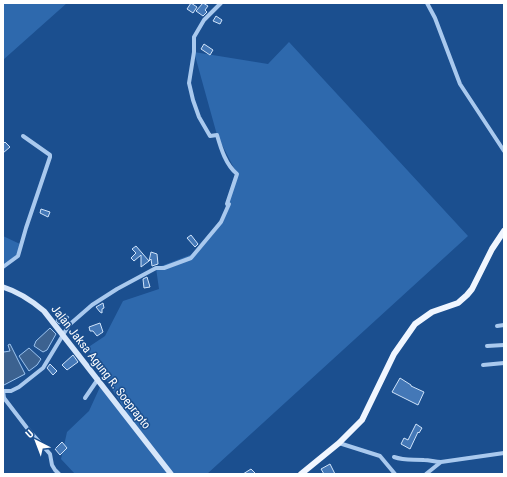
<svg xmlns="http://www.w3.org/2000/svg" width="507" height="477" font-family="'Roboto Condensed',sans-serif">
<rect width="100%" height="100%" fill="#1b4f8f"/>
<path fill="#2e69ad" d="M3 3H67L3 60Z
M289 42 468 236 207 474H109L108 473 105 474H75L61 459 67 432 89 411 100 387 131 420 87 348 105 336 123 301 159 289 156 268 198 252 221 222 237 174 217 135 194 52 268 64Z
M3 236 20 244 17 255 3 265Z"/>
<path fill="#3c6290" stroke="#9cc4f0" d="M60 312 69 317 65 322 59 324 56 321Z
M50 328 56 334 47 350 43 352 34 346 36 341Z
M10 344 25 374 4 385 3 384V350L4 352 10 351 8 345Z
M29 348 41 359 37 365 29 371 19 356Z"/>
<path fill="#4478b7" stroke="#cfe3fa" d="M191 3 197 7 193 13 187 9Z
M203 3 208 6 205 10 207 12 203 16 196 11Z
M216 16 222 20 220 24 213 21Z
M204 44 213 50 210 55 201 49Z
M5 142 10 147 3 153V144Z
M41 209 50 212 48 217 40 213Z
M191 235 198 244 195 247 187 238Z
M136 246 149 261 141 267V255L134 261 131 258 136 253 132 249Z
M151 252 157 254 158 264 152 266 151 259 149 261Z
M147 277 150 287 144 288 143 279Z
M103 303 104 308 102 309V313L100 312 96 307Z
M100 323 103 332 97 336 93 331H90L89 327Z
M73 355 78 362 67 370 62 365Z
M50 364 57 371 53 375 47 368Z
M400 378 411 385V386L424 392 418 405 392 392Z
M416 424 422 428 419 433 418 432 410 449 401 444 404 438 408 440Z
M62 442 67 448 60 455 55 449Z
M330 464 335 474H324L321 469Z
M251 469 256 474H243Z"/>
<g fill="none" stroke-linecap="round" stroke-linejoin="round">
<path stroke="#a9c9ee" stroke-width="4" d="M427 3 435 18 460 84 504 151
M3 267 18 256 26 228 50 157V155L23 136
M497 326 504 325
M487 346 504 345
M483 365 504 363
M3 391H11L19 387 43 368 69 325 92 305 117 289 156 268H164L191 258 221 222 229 204H227L237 174C226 165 221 149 217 135L210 136 199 117 193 100 189 83 194 52V37L204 20 221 3
M3 391 4 398 27 428 50 454 52 465 55 470 59 474
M85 398 98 379
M339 443 380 456 395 474
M394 457C405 461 413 459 424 460 430 460 435 462 441 462
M426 474 441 462 504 453"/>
<path stroke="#d6e6fa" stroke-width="5.5" d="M3 287C19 292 31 300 44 311L171 474"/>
<path stroke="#f0f6ff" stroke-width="6" d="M301 474 339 443 362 420 394 354 415 324 432 312 458 303 467 295 472 289 492 249 504 231"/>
</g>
<g text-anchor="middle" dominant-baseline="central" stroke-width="3" stroke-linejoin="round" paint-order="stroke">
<g font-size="12" fill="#fff" stroke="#1b4f8f">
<text transform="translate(101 367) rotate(52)">Jalan Jaksa Agung R. Soeprapto</text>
</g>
</g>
<rect width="507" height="477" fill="none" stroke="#ffffff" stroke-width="8"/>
<g transform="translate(36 441) rotate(318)" stroke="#1b4f8f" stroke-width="3" paint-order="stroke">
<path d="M0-3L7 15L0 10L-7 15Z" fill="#ffffff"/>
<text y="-6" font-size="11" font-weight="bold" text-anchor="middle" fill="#ffffff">U</text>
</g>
</svg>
